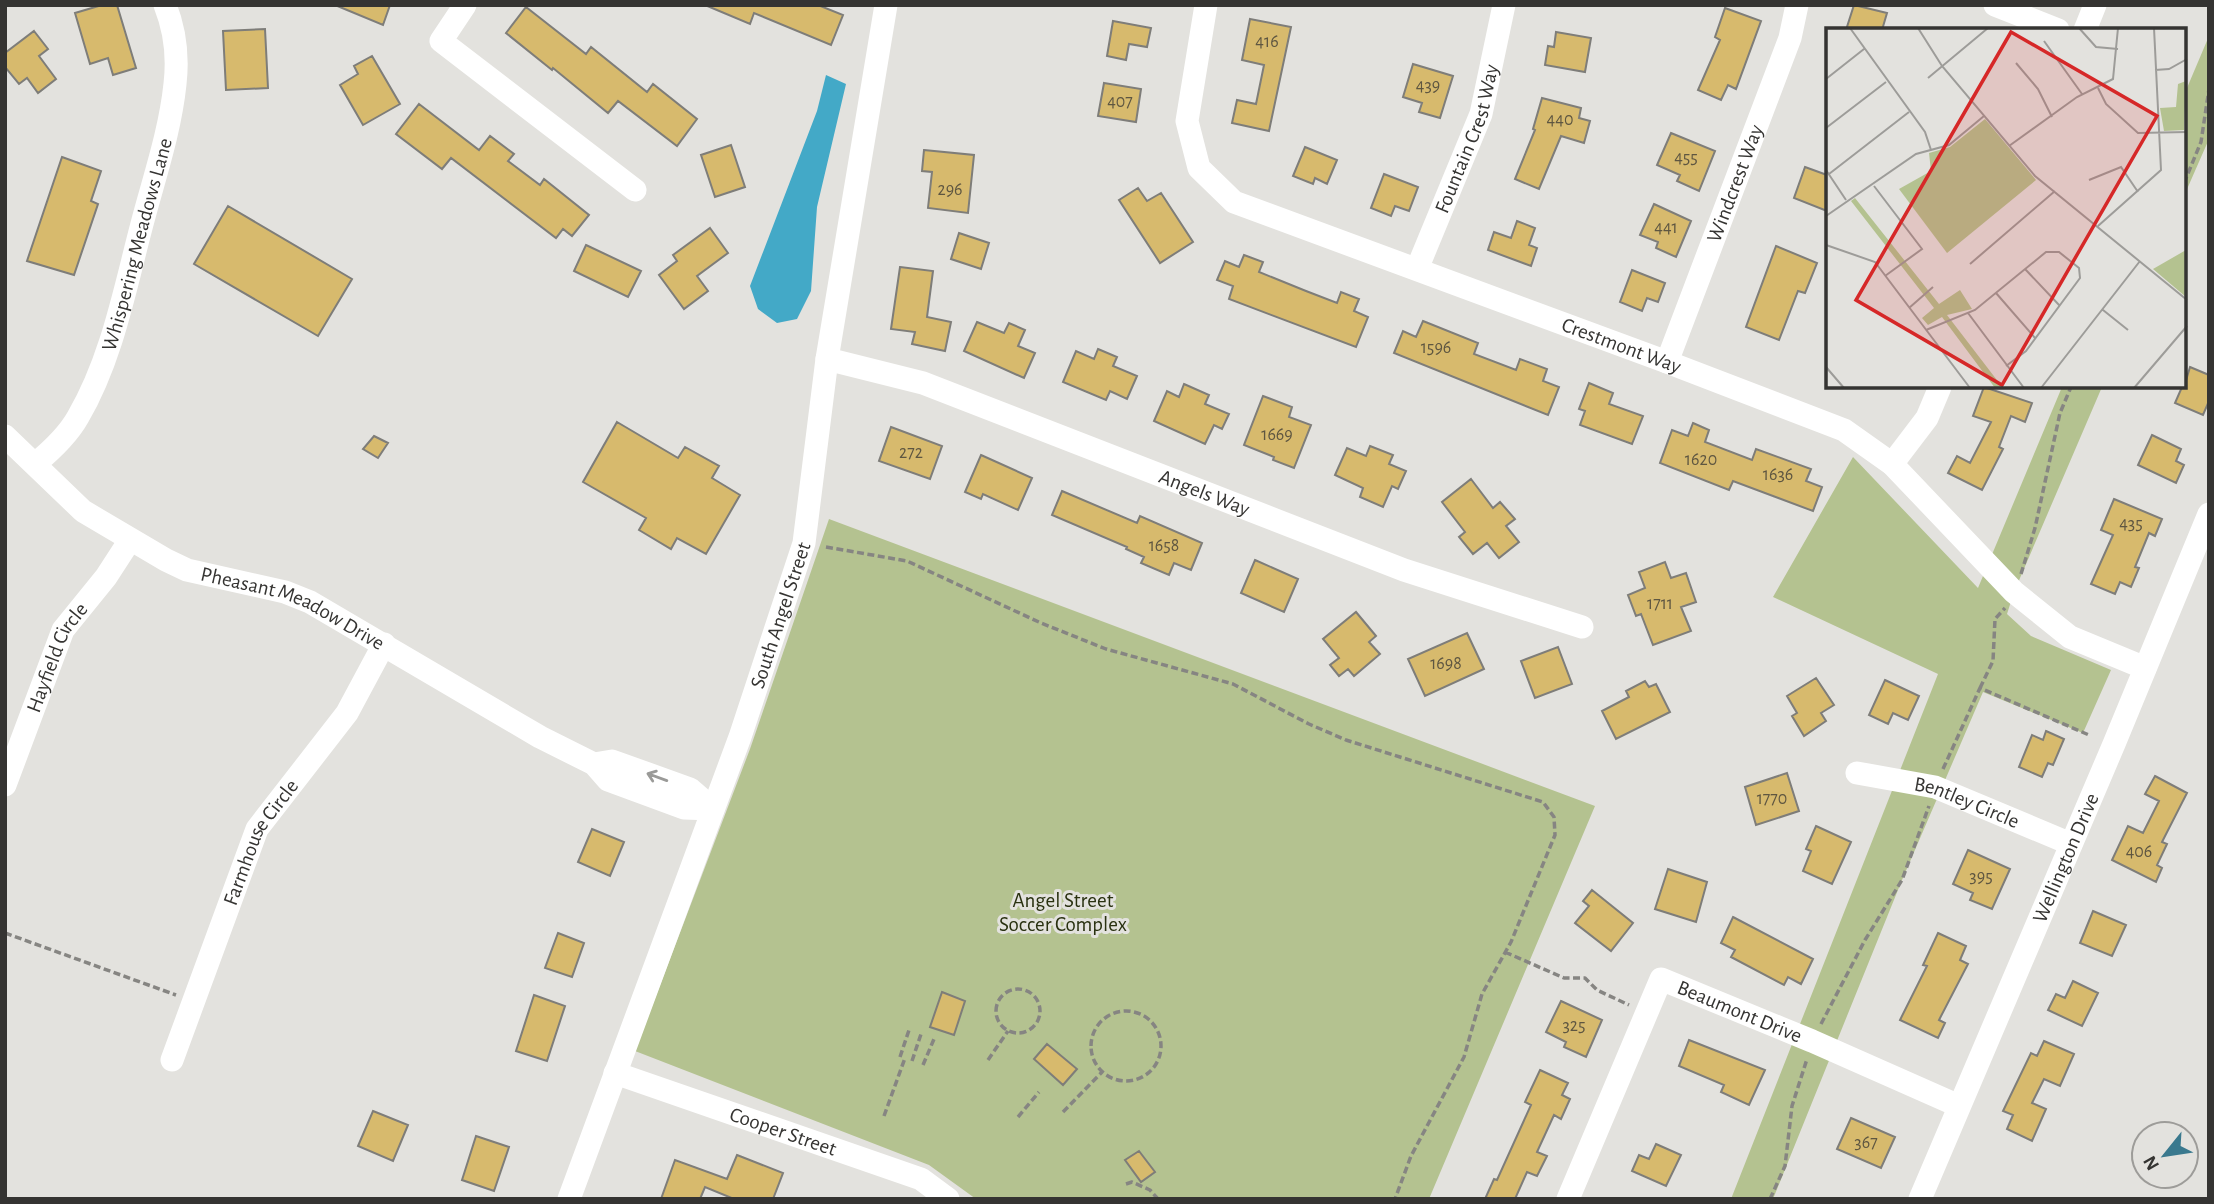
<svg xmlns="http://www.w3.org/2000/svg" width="2214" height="1204" font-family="'Alegreya Sans',sans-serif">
<rect width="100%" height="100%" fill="#e3e2de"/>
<path fill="#b4c290" d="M2209 36V139L2184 196V95Z
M2062 387H2102L2014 592 2007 614 2031 636 2111 670 2083 733 1983 692 1902 880 1773 1199H1731L1938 674 1773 597 1853 457 1978 588Z
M829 519 1595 806 1429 1199 1144 1197 976 1199 929 1165 635 1051 750 749Z"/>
<path fill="#43a9c7" d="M826 75 846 84 817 207 811 291 797 319 777 323 758 309 750 286 817 111Z"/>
<path fill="#d7ba6d" stroke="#7e7d79" stroke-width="2" d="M102 5H117L136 68 113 75 108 58 90 64 75 13Z
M335 5H390L383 25Z
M705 5H818L843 15 831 45 754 13 750 24Z
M1854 5 1887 13 1882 30H1846Z
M526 7 586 54 591 47 647 92 653 84 697 119 677 146 618 101 608 113 553 68 552 70 506 33Z
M1725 8 1761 21 1736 89 1728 85 1721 100 1698 90 1720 40 1715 37Z
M1250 19 1291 27 1269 131 1232 123 1237 100 1256 104 1264 65 1242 60Z
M1113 21 1151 28 1147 47 1129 44 1126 60 1107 56Z
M265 29 268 88 226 90 223 31Z
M34 31 48 49 39 56 56 79 38 93 27 78 19 84 5 67V53Z
M1556 32 1591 38 1585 72 1545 65 1548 46 1554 47Z
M372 56 400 104 363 125 340 85 358 74 354 66Z
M1413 64 1453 76 1440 118 1419 112 1422 103 1403 97Z
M1104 83 1141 89 1136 122 1098 116Z
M1542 98 1581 108 1579 118 1590 121 1584 143 1561 136 1539 189 1515 179 1535 130 1533 129Z
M419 104 479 150 490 136 514 154 508 161 540 185 544 179 589 215 572 236 563 229 556 238 451 158 442 169 396 134Z
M1671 133 1715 151 1699 191 1677 181 1680 175 1657 165Z
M731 145 745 187 715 197 701 155Z
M1305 147 1337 160 1327 184 1315 178 1313 184 1293 176Z
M924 150 974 155 968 213 928 208 932 172 922 171Z
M62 157 101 171 91 201 98 204 74 275 27 261Z
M1805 167 1827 175V211L1794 198Z
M1384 174 1418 187 1409 211 1395 206 1391 216 1371 208Z
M1138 188 1147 201 1161 193 1193 242 1160 263 1119 200Z
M1654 204 1691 221 1676 257 1656 248 1658 242 1640 235Z
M228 206 352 279 318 336 194 264Z
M1517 221 1535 228 1529 245 1537 248 1531 266 1488 250 1494 232 1511 238Z
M710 228 728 253 697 276 708 291 684 309 659 275 677 261 673 255Z
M959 233 989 243 981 269 951 259Z
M586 245 641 271 628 297 574 271Z
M1776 246 1817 263 1805 293 1798 291 1779 340 1746 327Z
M1244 255 1263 262 1259 272 1306 291 1337 303 1341 292 1359 299 1354 311 1368 317 1356 347 1229 299 1233 286 1217 280 1225 261 1239 267Z
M900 267 933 271 927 317 951 322 945 351 912 344 915 332 891 329Z
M1632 270 1665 283 1658 302 1647 298 1642 311 1620 302Z
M1423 321 1478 343 1474 354 1516 370 1520 359 1547 369 1543 381 1559 387 1548 415 1394 353 1403 331 1416 337Z
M977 322 1004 333 1009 323 1025 330 1018 346 1035 353 1024 378 964 351Z
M1098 349 1117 357 1113 366 1137 376 1127 399 1110 391 1106 400 1063 382 1076 351 1094 359Z
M2190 367 2209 375V401L2203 415 2175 403 2182 387H2184Z
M1589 383 1613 393 1609 404 1643 416 1632 444 1580 425 1585 411 1579 409Z
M1184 384 1209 395 1205 404 1229 414 1222 429 1214 425 1205 444 1154 421 1167 391 1179 397Z
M1984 387 2032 403 2025 422 2011 416 1999 447 2003 449 1982 490 1948 473 1957 456 1970 463 1991 422 1973 416Z
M1263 396 1292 407 1289 417 1311 425 1294 468 1273 460 1274 457 1244 445Z
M617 422 678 458 685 447 719 466 712 478 740 495 706 554 677 538 671 549 639 530 646 518 583 482Z
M1693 423 1709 430 1705 442 1752 460 1756 449 1811 469 1806 481 1822 487 1813 511 1733 481 1729 490 1660 463 1672 430 1688 436Z
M891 427 942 446 930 479 879 461Z
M2152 435 2181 449 2176 461 2184 465 2176 483 2138 465Z
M374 436 388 443 378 458 363 449Z
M1370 446 1393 455 1389 464 1406 471 1398 489 1392 486 1383 507 1360 497 1363 488 1335 475 1347 448 1366 456Z
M981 455 1032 478 1018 510 983 494 981 499 965 492Z
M1471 479 1493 508 1500 502 1515 519 1506 526 1519 542 1499 558 1487 543 1473 554 1459 537 1465 532 1442 502Z
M1062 491 1137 523 1140 516 1202 543 1191 570 1174 563 1169 575 1141 563 1144 557 1126 549 1127 547 1052 515Z
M2114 499 2162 519 2155 536 2149 533 2135 567 2139 568 2131 587 2120 582 2115 594 2091 584 2113 535 2101 530Z
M1255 560 1298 579 1284 612 1241 593Z
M1665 562 1671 578 1686 573 1696 602 1681 607 1691 631 1653 645 1641 614 1636 616 1628 595 1645 588 1639 572Z
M1356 612 1376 636 1369 642 1380 654 1354 676 1348 669 1339 676 1330 665 1339 658 1323 639Z
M1467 633 1484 669 1425 696 1408 659Z
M1558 647 1572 684 1535 698 1521 661Z
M1816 678 1834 705 1821 713 1826 721 1804 736 1792 716 1797 713 1787 696Z
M1885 680 1919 696 1908 720 1893 713 1888 724 1869 715Z
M1645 681 1649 687 1656 684 1670 712 1616 739 1602 711 1629 697 1626 691Z
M2046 731 2064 739 2053 765 2048 763 2042 777 2019 767 2032 735 2043 740Z
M1787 773 1799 811 1756 825 1745 787Z
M2155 776 2187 793 2162 842 2167 844 2157 865 2162 868 2156 882 2112 860 2128 826 2143 833 2159 801 2145 794Z
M1816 826 1851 842 1832 884 1803 871 1811 851 1806 849Z
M592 829 624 842 610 876 578 862Z
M1968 850 2010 869 1992 909 1970 900 1973 893 1953 884Z
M1668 869 1707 882 1696 922 1655 909Z
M1592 890 1633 923 1611 951 1575 923 1589 906 1583 901Z
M2093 911 2126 925 2112 956 2080 943Z
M1733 917 1813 959 1801 984 1788 977 1784 985 1731 957 1735 950 1721 943Z
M558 933 584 943 572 977 545 968Z
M1938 933 1966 946 1960 960 1968 964 1939 1020 1945 1023 1938 1038 1900 1020 1927 966 1923 965Z
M2073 981 2098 993 2082 1026 2048 1010 2056 994 2065 998Z
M942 992 965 1001 954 1035 930 1027Z
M534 995 565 1006 547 1061 516 1051Z
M1561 1001 1602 1020 1586 1057 1564 1047 1566 1042 1546 1032Z
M1689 1040 1765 1070 1749 1105 1721 1092 1724 1085 1679 1066Z
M2044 1041 2074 1054 2060 1086 2044 1079 2032 1103 2046 1109 2032 1141 2007 1129 2013 1115 2003 1111 2031 1053 2037 1056Z
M1047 1044 1077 1069 1063 1085 1034 1059Z
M1540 1070 1568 1083 1562 1095 1570 1099 1561 1119 1554 1115 1537 1152 1547 1156 1537 1176 1527 1172 1515 1199H1485L1494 1179 1497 1180 1531 1105 1525 1102Z
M373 1111 408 1125 393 1161 358 1146Z
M1851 1118 1895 1137 1881 1168 1837 1149Z
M476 1136 509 1147 494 1191 462 1180Z
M1656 1144 1681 1155 1666 1186 1632 1171 1639 1155 1649 1159Z
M1139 1151 1155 1172 1141 1182 1125 1160Z
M737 1155 783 1173 773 1199H734L705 1187 700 1199H661L675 1160 727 1179Z"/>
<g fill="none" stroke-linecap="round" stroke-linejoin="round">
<path stroke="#868582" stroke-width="3.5" stroke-dasharray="7 3.5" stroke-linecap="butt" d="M2184 183 2201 142 2209 89
M826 547 907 561 1041 623 1106 649 1233 684 1309 724 1346 740 1543 802 1554 817 1555 835 1511 942 1482 994 1464 1057 1411 1156 1395 1199
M2021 574 2035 528 2060 413 2071 387
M1980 688 1993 661 1995 619 2005 608
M1943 769 1980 688 2089 735
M5 933 176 995
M1505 952 1564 978H1585L1597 990 1629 1005
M996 1011a22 22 0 1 1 44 0a22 22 0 1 1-44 0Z
M1091 1046a35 35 0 1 1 70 0a35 35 0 1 1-70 0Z
M1821 1024 1865 940 1902 880 1929 806
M900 1057 909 1030
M988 1060 1008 1031
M912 1061 921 1034
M923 1065 934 1039
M1063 1112 1102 1072
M884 1116 905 1058
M1018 1117 1039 1092
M1126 1184 1132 1182 1150 1190 1158 1199
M1770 1199 1785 1166 1792 1106 1807 1059"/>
<g stroke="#fff" stroke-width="23">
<path d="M465 5 441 41 635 190"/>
<path id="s1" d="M1206 5 1187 121 1199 168 1234 202 1667 362 1844 430 1892 464 2014 592 2070 637 2145 668"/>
<path d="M1995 5 2058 30"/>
<path d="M2085 30 2095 5"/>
<path id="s2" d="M1417 269 1481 114 1504 5"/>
<path id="s3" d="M827 359 923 383 1404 570 1582 627"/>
<path id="s4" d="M1667 362 1790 38 1797 5"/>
<path id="s5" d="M5 436 83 511 166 560 187 570 285 592 310 602 540 737 594 764 608 780 684 808 713 809"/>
<path id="s6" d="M35 464C52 450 68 435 78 417 112 359 125 288 142 224 154 178 170 132 175 84 178 58 175 30 165 5"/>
<path d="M1892 464 1927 418 1940 387"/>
<path d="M594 764 612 761 690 789 713 809"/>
<path id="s7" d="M1857 773 1935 787 2071 844"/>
<path id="s8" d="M5 785 63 630 106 577 130 540"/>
<path id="s9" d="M172 1060 257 829 347 713 384 644"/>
<path id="s10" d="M615 1073 921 1179 948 1199"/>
<path id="s11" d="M569 1199 740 737 804 543 827 359 886 5"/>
<path id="s12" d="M1568 1199 1661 979 1812 1041 1959 1106"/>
<path id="s13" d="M1920 1199 2114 744 2209 514"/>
</g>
</g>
<defs><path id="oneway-shaft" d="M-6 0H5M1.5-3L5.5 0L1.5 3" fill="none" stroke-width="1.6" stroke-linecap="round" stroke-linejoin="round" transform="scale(1.75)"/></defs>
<use stroke="#9a9a98" href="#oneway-shaft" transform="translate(657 777) rotate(-160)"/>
<g text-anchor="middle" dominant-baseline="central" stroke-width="6" stroke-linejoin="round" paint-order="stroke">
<g font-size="18" fill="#5e5641">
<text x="1267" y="42">416</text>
<text x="1428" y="86">439</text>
<text x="1120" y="102">407</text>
<text x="1560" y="120">440</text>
<text x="1686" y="158">455</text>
<text x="950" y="190">296</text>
<text x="1666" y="228">441</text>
<text x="1436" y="348">1596</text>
<text x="1277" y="435">1669</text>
<text x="911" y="453">272</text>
<text x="1701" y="460">1620</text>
<text x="1778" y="475">1636</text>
<text x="2131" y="524">435</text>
<text x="1164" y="546">1658</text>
<text x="1660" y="604">1711</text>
<text x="1446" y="664">1698</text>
<text x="1772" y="799">1770</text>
<text x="2139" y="852">406</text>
<text x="1981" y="877">395</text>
<text x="1574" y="1026">325</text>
<text x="1866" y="1143">367</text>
</g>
<g font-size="21" fill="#353432" stroke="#e3e2de">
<text stroke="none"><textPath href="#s2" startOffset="140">Fountain Crest Way</textPath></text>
<text stroke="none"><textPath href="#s4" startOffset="191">Windcrest Way</textPath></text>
<text stroke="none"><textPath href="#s6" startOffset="247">Whispering Meadows Lane</textPath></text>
<text stroke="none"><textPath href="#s1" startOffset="628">Crestmont Way</textPath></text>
<text stroke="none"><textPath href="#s3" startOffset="401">Angels Way</textPath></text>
<text stroke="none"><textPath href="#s5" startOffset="341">Pheasant Meadow Drive</textPath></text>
<text stroke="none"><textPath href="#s11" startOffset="621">South Angel Street</textPath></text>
<text stroke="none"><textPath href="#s8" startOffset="138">Hayfield Circle</textPath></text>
<text stroke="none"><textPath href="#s7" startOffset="114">Bentley Circle</textPath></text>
<text stroke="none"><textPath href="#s9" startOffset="236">Farmhouse Circle</textPath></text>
<text stroke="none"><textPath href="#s13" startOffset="371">Wellington Drive</textPath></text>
<text stroke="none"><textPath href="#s12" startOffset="324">Beaumont Drive</textPath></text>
<text stroke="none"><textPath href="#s10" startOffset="178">Cooper Street</textPath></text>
</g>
<g font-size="21" fill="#293110" stroke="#e3e2de">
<text x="1063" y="900">Angel Street<tspan x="1063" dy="24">Soccer Complex</tspan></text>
</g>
</g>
<g transform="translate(1826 28)">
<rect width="360" height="360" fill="#e3e2de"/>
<path d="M360 53 358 102 338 103 334 80 350 79 352 56ZM159 91 210 152 121 225 73 161 105 143 103 125 124 119ZM29 170 113 276 134 262 146 281 121 287 177 360H169L116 289 102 297 96 290 108 280 25 173ZM360 222V269L327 241Z" fill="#b4c290"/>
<path fill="none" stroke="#9d9c99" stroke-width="2" d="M24 0 99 104 105 122M92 0 116 38 209 148 361 272M253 0 270 19 292 21M218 13 256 66M190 35 212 61 226 89M329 42 343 41 361 31M102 50 162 0M0 51 38 21M272 60 280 76 312 105 361 104M0 100 60 54M183 118 251 69 287 51 292 0M0 142 20 172M3 146 83 84M263 152 295 139 312 164M48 158 96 221 59 248M0 188 90 126 123 117 158 88M272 198 335 142 328 0M0 217 49 234 144 360M144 236 229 163M199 241 234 278M170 265 209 310M83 280 107 259M277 282 302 302M142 285 198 360M100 302 149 282 220 224H233L253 240 254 250 200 323 180 338M0 339 18 360M215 360 314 233M308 360 361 298"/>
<path fill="#d62828" fill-opacity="0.15" stroke="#d62828" stroke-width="3.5" d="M185 4 331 88 176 357 30 272Z"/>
<rect width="360" height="360" fill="none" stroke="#353432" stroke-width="3.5"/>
</g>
<rect width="2214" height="1204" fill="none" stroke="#353432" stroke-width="14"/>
<g transform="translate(2165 1155) rotate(240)"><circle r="33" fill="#e3e2de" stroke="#9d9c99" stroke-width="2"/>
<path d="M0-5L12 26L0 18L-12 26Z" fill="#3a798e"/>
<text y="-10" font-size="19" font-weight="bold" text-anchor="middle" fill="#353432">N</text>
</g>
</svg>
